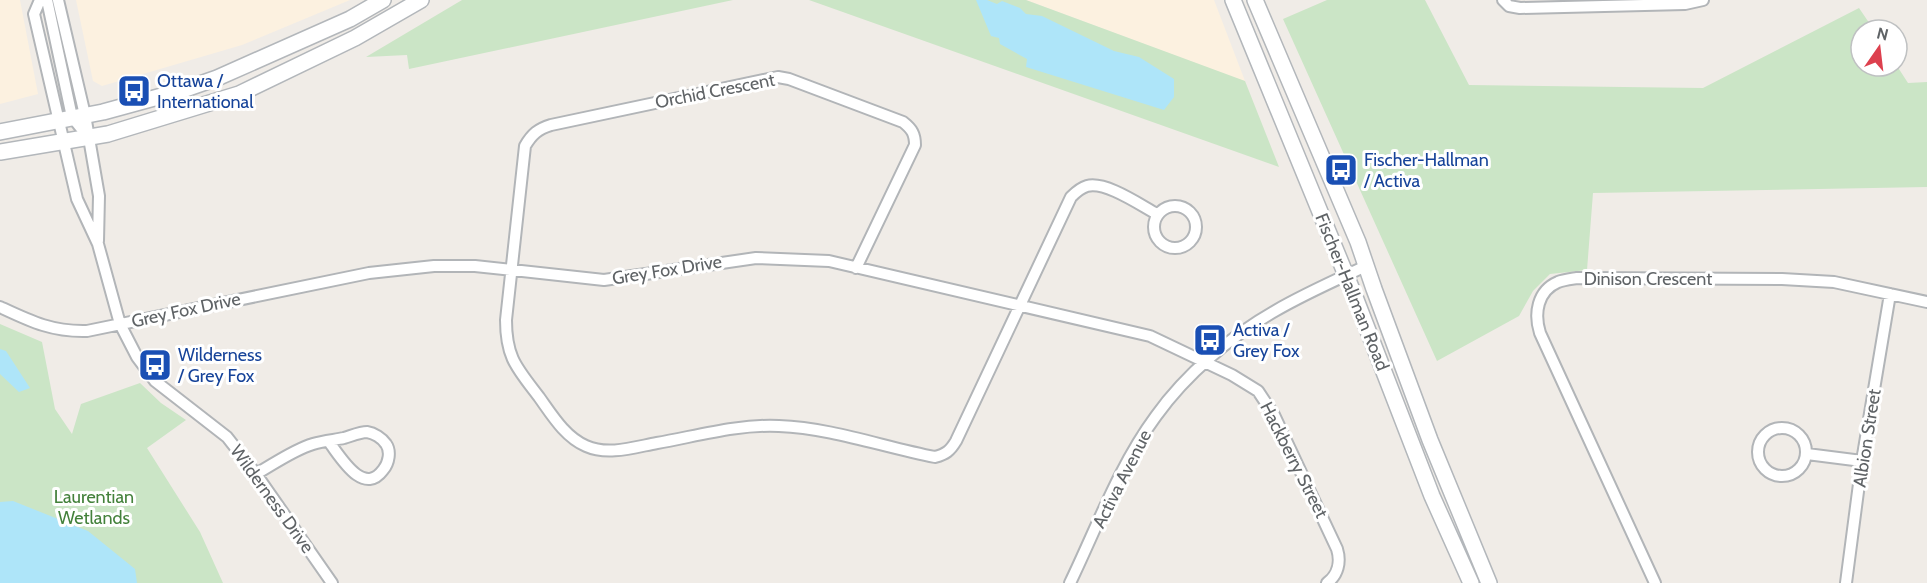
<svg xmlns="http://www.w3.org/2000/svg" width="1927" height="583" font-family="Cabin,sans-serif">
<rect width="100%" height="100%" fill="#f0ece7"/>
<path fill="#fcf1e0" d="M0 0H20L38 94 0 104Z
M76 0H350L242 45 102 86 93 81Z
M1026 0H1214L1245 81 1238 79Z"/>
<path fill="#cbe5c6" d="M462 0H733L409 69 407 55 366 57Z
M809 0H1026L1245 81 1279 167Z
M1327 0H1425L1469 85 1703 88 1859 8 1874 30H1861V66H1897L1908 83 1927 82V187L1593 193 1587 270 1550 274 1533 291 1519 316 1437 361 1283 19Z
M0 324 42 342 55 409 72 434 81 404 140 383 161 403 186 420 147 448 200 532 223 583H0Z"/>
<path fill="#aee5f9" d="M976 0H987L997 4 1002 1 1020 8 1026 14 1042 16 1114 51 1139 57 1174 79V97L1164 110 1026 67 1027 59 1000 44 999 38 991 36Z
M0 349 6 351 30 388 19 392 0 374Z
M13 501 88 531 135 569 137 583H0V502Z"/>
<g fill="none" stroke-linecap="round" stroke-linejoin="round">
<g stroke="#b2b5b8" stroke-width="14">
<path id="street" d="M40 0 34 14 77 199 98 244 120 324 137 357 155 381 227 437 256 474 332 583
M47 0 72 117 88 137
M58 0 85 115 99 196 98 241
M1503 0 1509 6 1520 8 1685 4 1703 0
M1154 227a21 21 0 1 1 42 0a21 21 0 1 1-42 0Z
M856 268 915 145C915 134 912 129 903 122L789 79 778 77 551 125C538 129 532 134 525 146L506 320C506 358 517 368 539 397 552 415 565 437 586 446 608 456 635 447 657 443 697 436 738 424 779 426 832 428 883 447 935 457 946 454 950 451 956 441L1071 197C1075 193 1080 188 1087 186 1106 181 1140 205 1157 214
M0 307C30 321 52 332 87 331L369 273 434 266H475L604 280 756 258 829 261 1150 336 1232 375 1258 391 1274 415 1337 549C1341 562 1338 575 1327 583
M1758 452a24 24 0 1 1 48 0a24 24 0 1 1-48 0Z
M1807 454 1862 461
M256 474C274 464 293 450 313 444 323 441 334 440 344 438 351 436 360 432 367 432 374 433 382 438 386 444 391 451 389 463 383 470 363 497 340 456 329 442
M1070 583C1097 527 1119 466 1156 416 1186 374 1231 336 1275 311 1304 294 1336 280 1366 266
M1655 583 1540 333C1534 314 1537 291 1558 282 1563 280 1571 279 1577 278L1782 279 1834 282 1927 302
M1846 583 1862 461 1890 294"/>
</g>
<g stroke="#b3b7bb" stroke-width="18">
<path id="secondary" d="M1233 0 1355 297 1432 496 1471 583
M1255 0 1358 242 1374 289 1430 440 1489 583
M0 132 103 112 180 91 217 78 350 19 383 0
M0 152 108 134 239 94 355 38 421 0"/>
</g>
<use href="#street" stroke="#fff" stroke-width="10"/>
<use href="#secondary" stroke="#fff" stroke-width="15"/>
</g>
<defs>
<g id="bus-square" transform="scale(1.725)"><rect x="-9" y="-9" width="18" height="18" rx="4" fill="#1a4fb4" stroke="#fff"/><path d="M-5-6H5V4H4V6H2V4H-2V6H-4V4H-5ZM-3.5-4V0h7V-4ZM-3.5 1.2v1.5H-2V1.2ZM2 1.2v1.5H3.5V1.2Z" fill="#fff"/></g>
</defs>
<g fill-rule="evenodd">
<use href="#bus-square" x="134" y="91"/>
<use href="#bus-square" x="1341" y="170"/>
<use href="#bus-square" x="1210" y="340"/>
<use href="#bus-square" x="155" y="365"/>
</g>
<g text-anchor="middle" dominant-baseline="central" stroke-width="6" stroke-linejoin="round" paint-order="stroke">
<g font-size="18" fill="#164399" stroke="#fff" text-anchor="start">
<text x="157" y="81">Ottawa /<tspan x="157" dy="21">International</tspan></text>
<text x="1364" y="160">Fischer-Hallman<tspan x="1364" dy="21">/ Activa</tspan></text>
<text x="1233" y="330">Activa /<tspan x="1233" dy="21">Grey Fox</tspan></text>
<text x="178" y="355">Wilderness<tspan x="178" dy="21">/ Grey Fox</tspan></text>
</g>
<g font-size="18" fill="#5f6366" stroke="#fff">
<text transform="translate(715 91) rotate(-11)">Orchid Crescent</text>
<text transform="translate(667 270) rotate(-9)">Grey Fox Drive</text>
<text x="1648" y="279">Dinison Crescent</text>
<text transform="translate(1352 292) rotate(68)">Fischer-Hallman Road</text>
<text transform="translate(186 310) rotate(-12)">Grey Fox Drive</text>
<text transform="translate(1867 438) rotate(-81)">Albion Street</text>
<text transform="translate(1294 460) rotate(63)">Hackberry Street</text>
<text transform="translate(1122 479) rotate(-63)">Activa Avenue</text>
<text transform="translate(272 499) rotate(54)">Wilderness Drive</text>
</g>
<g font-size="18" fill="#43813b" stroke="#fff">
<text x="94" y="497">Laurentian<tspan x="94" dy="21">Wetlands</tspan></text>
</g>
</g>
<g transform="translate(1879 48) rotate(14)"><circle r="28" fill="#ffffff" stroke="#bfc1c2" stroke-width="1.5"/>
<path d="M0-4.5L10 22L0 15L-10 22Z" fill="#dd404e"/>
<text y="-9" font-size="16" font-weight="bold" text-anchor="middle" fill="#5f6366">N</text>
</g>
</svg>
